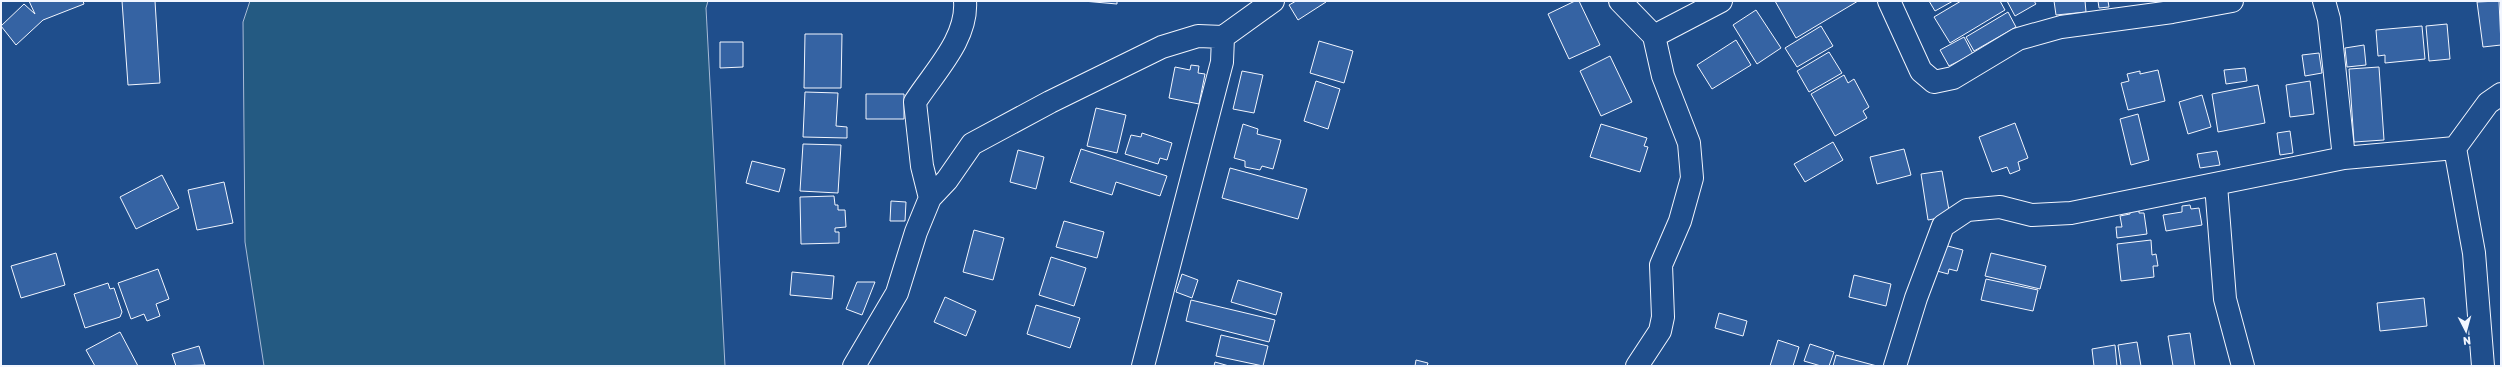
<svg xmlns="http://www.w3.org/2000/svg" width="2502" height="367" font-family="Rubik,sans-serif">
<rect width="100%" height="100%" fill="#1f4e8c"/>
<path fill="#245a82" stroke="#a8bbd7" d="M250 1H708L706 8 725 366H264L245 242 243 22Z"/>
<path fill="#3563a3" stroke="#f2f6ff" d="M29 1H83L84 4 43 20 16 45 1 26 24 4 35 14Z
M122 1H155L160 83 128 85Z
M1083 1H1117V4Z
M1296 1H1326V2L1298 20 1289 5Z
M1575 1H1579L1600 45 1569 59 1548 14Z
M1775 1H1858L1796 38Z
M1929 1H1953L1935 11Z
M1961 1H2000L2005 10 1950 43 1934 17Z
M2007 1H2034L2036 4 2015 16Z
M2054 1H2085L2086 12 2056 15Z
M2098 1H2108L2109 7 2099 8Z
M2499 1 2501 45 2483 47 2477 2Z
M1756 10 1781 48 1757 64 1733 25Z
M2008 12 2016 27 1974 51 1966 37Z
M2447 24 2450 59 2429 61 2426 26Z
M1821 26 1833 46 1797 67 1785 48Z
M2422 26 2425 59 2385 63V55L2378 56 2376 30Z
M805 34H842L841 88H804Z
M1964 37 1973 54 1949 66 1940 50Z
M1736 40 1751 65 1712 89 1697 65Z
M1319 41 1353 51 1344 83 1310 73Z
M720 42H743V67L720 68Z
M2364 45 2366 65 2347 67 2345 48Z
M1829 52 1842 73 1809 92 1797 71Z
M2319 53 2322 73 2305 76 2302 55Z
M1610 56 1632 102 1601 116 1580 71Z
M1191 65 1199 66 1198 73 1205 74 1199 104 1169 98 1175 67 1190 70Z
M2379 67 2384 140 2354 142 2349 69Z
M2245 68 2247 81 2226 84 2224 70Z
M2158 70 2165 101 2128 110 2121 83 2129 81 2127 74 2140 71V74Z
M1242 71 1263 75 1254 113 1233 109Z
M1844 75 1848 83 1854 79 1869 107 1863 111 1867 118 1835 136 1811 94Z
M1316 81 1340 89 1328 129 1304 121Z
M2310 81 2314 114 2290 117 2286 85Z
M2258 85 2265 123 2218 132 2212 94Z
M805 92 838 93 836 126 847 127V138L803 137Z
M866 94H904V119H866Z
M2202 95 2211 127 2188 134 2179 102Z
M1096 108 1126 115 1117 153 1087 146Z
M2138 114 2149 160 2131 165 2120 119Z
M2015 123 2028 158 2018 162 2020 170 2010 174 2007 167 1992 172 1979 137Z
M1243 124 1258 129 1257 134 1281 140 1273 169 1262 166 1260 170 1245 167V161L1234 158Z
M1601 124 1647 138 1644 146 1648 147 1640 172 1590 157Z
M2290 131 2293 153 2280 155 2277 133Z
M1142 133 1172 143 1167 160 1160 158 1158 164 1125 154 1131 135 1141 137Z
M1833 142 1843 160 1805 182 1794 164Z
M803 144 841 145 838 193 800 191Z
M1081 149 1167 176 1160 196 1116 182 1112 195 1070 182Z
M1904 149 1911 175 1877 184 1870 157Z
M1018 150 1044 157 1036 189 1010 182Z
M2217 151 2220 165 2200 168 2197 154Z
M752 161 785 169 779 192 746 183Z
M1230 168 1307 189 1298 219 1222 198Z
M1942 171 1950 216 1928 220 1921 174Z
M162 175 179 208 136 229 120 197Z
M224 182 233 223 197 230 188 190Z
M834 196 835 205H838V210H845L846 227 835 228V232H839V243L801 244 800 197Z
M891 201 906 202 905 221H890Z
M2190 205 2191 209 2199 208 2202 225 2166 231 2163 215 2182 212V206Z
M2139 209V213H2144L2147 234 2117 238 2116 227H2122L2120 216 2130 214V210Z
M1064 221 1104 232 1097 258 1056 247Z
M974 230 1004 238 993 280 963 272Z
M2151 240 2152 255 2156 254 2158 266H2153L2154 277 2121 281 2117 244Z
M1944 245 1963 250 1957 271 1949 269 1948 274 1937 271Z
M56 253 65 285 21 298 11 266Z
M1991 253 2046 266 2040 289 1985 276Z
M1051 257 1086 268 1074 306 1039 295Z
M158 269 169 299 156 304 160 316 147 321 144 314 131 319 118 283Z
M792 272 834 276 832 299 790 295Z
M1182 274 1198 280 1192 298 1176 292Z
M1854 275 1891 284 1886 306 1849 297Z
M1986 279 2038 290 2033 311 1981 300Z
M1238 280 1282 293 1276 315 1231 302Z
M857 282H875L862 315 846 309Z
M108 283 110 289 114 288 122 312 120 317 85 328 74 294Z
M945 297 976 311 966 336 934 322Z
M2424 298 2427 326 2380 331 2377 303Z
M1191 300 1275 320 1269 342 1186 321Z
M1036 305 1080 318 1070 348 1027 334Z
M1719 313 1747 321 1743 336 1715 328Z
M120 332 138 366H95L86 350Z
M2190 333 2195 366H2173L2168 336Z
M1221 335 1268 346 1263 366 1216 356Z
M1778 340 1799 347 1793 366H1770Z
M2137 342 2141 366H2121L2118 345Z
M1810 344 1834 352 1829 366H1821L1804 361Z
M2115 345 2117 366H2094L2092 349Z
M199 346 205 365 176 366 172 354Z
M1836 355 1877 366H1833Z
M1416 360 1428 363 1427 366H1415Z
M1215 362 1229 366H1214Z"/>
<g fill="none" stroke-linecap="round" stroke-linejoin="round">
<g stroke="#f2f6ff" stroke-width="24">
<path id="minor" d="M1620 1 1654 36 1663 76 1689 143 1692 178 1680 221 1661 265 1663 317 1660 331 1637 366
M1889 1 1921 71 1934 82 1953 78 2018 39 2061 27 2172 12 2232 1
M2324 1 2329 19 2344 158
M1654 36 1721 1
M2455 148 2474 253 2483 366
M2216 185 2225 299 2243 366
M930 198 922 166 915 102C934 72 968 39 965 1
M854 366 897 293 916 232 930 198 947 180 972 144 1050 102 1162 47 1198 36 1223 37 1273 1
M1143 366 1222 62 1223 37
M1895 366 1916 298 1943 226 1967 210 2000 207 2032 215 2071 213 2344 158 2455 148 2488 103 2501 94"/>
</g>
<use href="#minor" stroke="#1f4e8c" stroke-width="22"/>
</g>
<rect width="2502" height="367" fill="none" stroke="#f2f6ff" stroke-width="4"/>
<g transform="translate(2466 331) rotate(174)" stroke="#1f4e8c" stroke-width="3" paint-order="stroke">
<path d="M0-3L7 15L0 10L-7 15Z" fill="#f2f6ff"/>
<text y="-6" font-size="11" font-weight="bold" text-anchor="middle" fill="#f2f6ff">N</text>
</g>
</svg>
